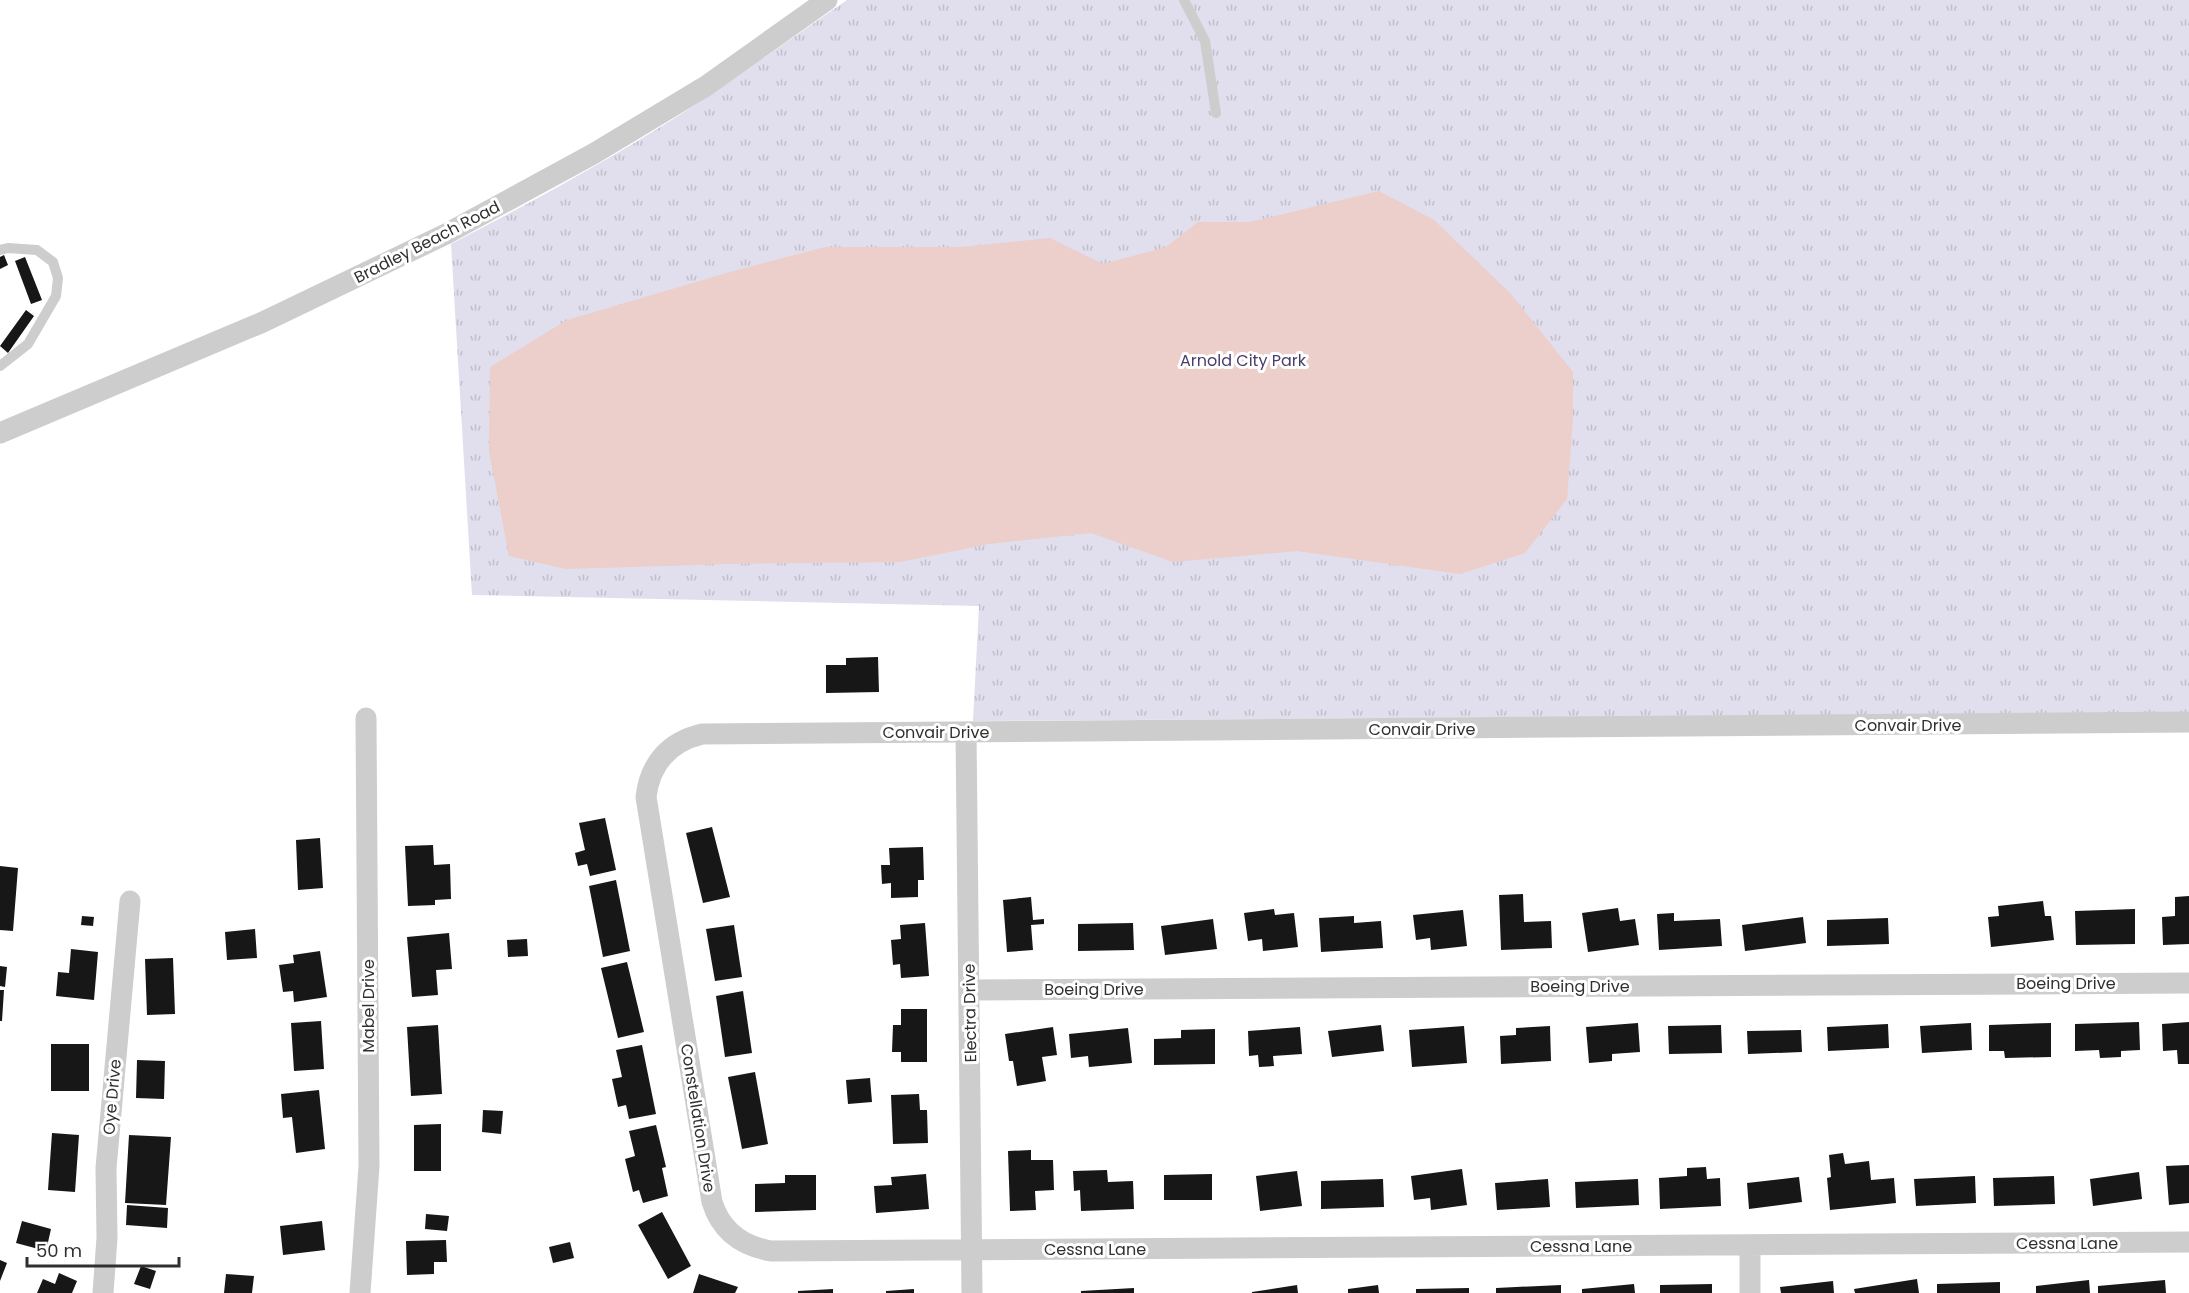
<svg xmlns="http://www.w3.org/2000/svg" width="2189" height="1293" font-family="Poppins,sans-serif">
<defs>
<pattern id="grass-tufts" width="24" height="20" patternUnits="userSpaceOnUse" patternTransform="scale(1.5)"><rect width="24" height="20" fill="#e1deed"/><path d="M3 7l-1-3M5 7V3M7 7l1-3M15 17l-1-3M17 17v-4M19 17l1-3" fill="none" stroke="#c1bfcc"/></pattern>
</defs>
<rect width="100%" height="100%" fill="#fff"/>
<path fill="url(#grass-tufts)" d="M847 0H2189V713L973 721 979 606 472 595 451 244C540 198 629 149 712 94 757 63 802 31 847 0Z"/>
<path fill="#ecceca" d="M1379 191 1434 220 1510 293 1573 372V417L1567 499 1525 553 1460 574 1297 551 1173 562 1091 533 989 544 900 562 728 564 566 569 509 556 489 451 490 367 567 320 730 272 825 247H961L1050 238 1103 264 1166 247 1198 222H1250Z"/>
<path fill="#171717" d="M4 255 8 265 0 269V257Z
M25 257 42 300 31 304 15 261Z
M26 310 34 316 8 353 0 346Z
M878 657 879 692 826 693V665H846V658Z
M605 818 616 870 590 876 587 864 578 866 575 853 585 850 579 823Z
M712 827 730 897 703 903 686 833Z
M320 838 323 888 298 890 296 840Z
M433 845 434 865 450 864 451 899 435 900V905L408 906 405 846Z
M923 847 924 880H918V897L891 898V883L882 884 881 865H890L889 848Z
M0 866 18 868 13 931 0 930Z
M616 880 630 951 603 957 589 886Z
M1523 894 1524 922 1551 921 1552 948 1501 950 1499 895Z
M2189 896V944L2163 945 2162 917 2175 916V897Z
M1031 897 1033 920 1044 919V924L1031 925 1033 950 1007 952 1003 900Z
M2043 901 2045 916H2051L2054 940 1991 947 1988 917 1999 916 1998 906Z
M1618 908 1620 921 1635 919 1639 945 1588 952 1582 913Z
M1274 909 1275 915 1294 913 1298 947 1263 951 1262 939 1248 941 1244 913Z
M2135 909V944L2076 945 2075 911Z
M1463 910 1467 946 1431 950 1430 938 1416 940 1413 915Z
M1674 913V921L1720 919 1722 946 1659 950 1657 914Z
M82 916 94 917 93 926 81 925Z
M1354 916V923L1381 921 1383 948 1321 952 1319 918Z
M1803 917 1806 943 1745 951 1742 925Z
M1888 918 1889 944 1827 946V920Z
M1213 919 1217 949 1165 955 1161 926Z
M925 923 929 976 901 978 900 964 893 965 891 940 901 939 900 925Z
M1133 923 1134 950 1078 951V924Z
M734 925 742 977 715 981 706 929Z
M255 929 257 958 227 960 225 932Z
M449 933 452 969 436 970 438 995 412 997 407 937Z
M527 939 528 956 508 957 507 940Z
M71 949 98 952 94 1000 56 996 58 972 69 973Z
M320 951 327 997 294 1002 293 991 283 992 279 965 294 963 293 955Z
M173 958 175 1014 147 1015 145 959Z
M627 962 644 1032 618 1038 601 968Z
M0 966 7 967 5 987 0 986Z
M0 990H4L2 1021H0Z
M743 991 752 1053 725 1057 716 996Z
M901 1009H927V1062H901V1052H892L893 1025H901Z
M321 1021 324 1069 294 1071 291 1023Z
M2139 1022 2140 1050 2121 1051V1057L2100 1058 2099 1050 2075 1051V1024Z
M2189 1022V1064H2178L2177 1050 2163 1051 2162 1024Z
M1638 1023 1640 1052 1612 1054V1061L1589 1063 1586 1027Z
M1971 1023 1972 1050 1922 1053 1920 1026Z
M2051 1023V1057L2005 1058 2004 1051H1989V1025Z
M1888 1024 1889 1048 1828 1051 1827 1027Z
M438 1025 442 1094 411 1096 407 1027Z
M1381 1025 1384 1051 1332 1057 1328 1031Z
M1721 1025 1722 1053 1669 1054 1668 1026Z
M1464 1026 1467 1063 1412 1067 1409 1030Z
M1550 1026 1551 1061 1501 1064 1500 1036 1516 1035V1028Z
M1053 1027 1057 1055 1042 1057 1046 1081 1017 1086 1013 1061H1009L1005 1034Z
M1300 1027 1302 1054 1273 1056 1274 1066 1259 1067 1258 1055 1249 1056 1248 1031Z
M1128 1028 1132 1063 1089 1067 1088 1056 1071 1058 1069 1034Z
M1215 1029V1064L1154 1065V1039L1181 1038V1030Z
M1801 1030 1802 1052 1748 1054 1747 1031Z
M51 1044H89V1091H51Z
M642 1045 656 1114 629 1119 626 1105 618 1107 612 1079 622 1077 616 1050Z
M137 1060 165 1061 164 1099 136 1098Z
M755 1072 768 1144 742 1149 728 1077Z
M870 1078 872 1102 848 1104 846 1080Z
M319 1090 325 1149 296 1153 292 1117 283 1118 281 1094Z
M919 1094 920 1110H927L928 1143 893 1144 891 1095Z
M483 1110 503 1111 501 1134 482 1132Z
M441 1124V1171H414V1125Z
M656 1125 666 1167 662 1168 668 1196 643 1203 639 1190 633 1192 625 1159 635 1156 629 1131Z
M52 1133 79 1135 75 1192 48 1190Z
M129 1135 171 1137 166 1205 125 1203Z
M1031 1150V1160H1053L1054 1190 1035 1191 1036 1210 1010 1211 1008 1151Z
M1843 1153 1845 1164 1869 1161 1871 1180 1894 1178 1896 1203 1830 1210 1827 1178 1831 1177 1829 1155Z
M2189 1165V1203L2169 1205 2166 1166Z
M1706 1167 1707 1179 1720 1178 1721 1206 1660 1209 1659 1178 1687 1176V1168Z
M1462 1169 1467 1205 1431 1210 1430 1198 1414 1200 1411 1176Z
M1107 1170 1108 1182 1133 1181 1134 1209 1081 1211 1080 1190 1074 1191 1073 1171Z
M1297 1171 1302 1206 1260 1211 1256 1176Z
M2139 1172 2142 1199 2093 1206 2090 1179Z
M926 1174 929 1209 876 1213 874 1186 892 1185 891 1177Z
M1212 1174V1200H1164V1175Z
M785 1175H816V1210L755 1212V1184L785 1183Z
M1975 1176 1976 1203 1916 1206 1914 1179Z
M2054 1176 2055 1204 1994 1206 1993 1178Z
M1799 1177 1802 1202 1749 1209 1747 1183Z
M1383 1179 1384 1207 1321 1209V1181Z
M1548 1179 1550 1207 1497 1210 1495 1183Z
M1638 1179 1639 1205 1576 1208 1575 1182Z
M127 1205 168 1208 167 1228 126 1225Z
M662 1212 691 1266 668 1279 638 1225Z
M426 1214 449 1216 447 1231 425 1229Z
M22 1221 51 1229 46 1251 16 1243Z
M322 1221 325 1250 283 1255 280 1226Z
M446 1240 447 1262H434V1274L407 1275 406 1241Z
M570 1242 574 1258 553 1263 549 1247Z
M0 1260 7 1263 0 1281Z
M141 1266 156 1271 150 1289 134 1284Z
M59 1273 77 1281 72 1293H37L43 1279 55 1284Z
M226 1274 254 1276 252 1293H224Z
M699 1274 738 1287 735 1293H693Z
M1917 1279 1919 1293H1855L1854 1289Z
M2089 1280 2090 1293H2036V1286Z
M2165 1280 2166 1293H2098V1286Z
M1833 1281 1834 1293H1781L1780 1287Z
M2000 1282V1293H1937V1284Z
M1634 1284 1635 1293H1582V1289Z
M1712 1284V1293H1660V1285Z
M1297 1285 1298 1293H1252V1292Z
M1378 1285 1379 1293H1348V1289Z
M1561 1285V1293H1496V1288Z
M1134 1288V1293H1081V1291Z
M1469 1288V1293H1416V1289Z
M833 1289V1293H798V1291Z
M914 1289V1293H886V1291Z"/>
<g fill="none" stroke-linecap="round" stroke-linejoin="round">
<path stroke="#cdcdcd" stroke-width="10" d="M1184 0 1205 41 1216 113
M0 250 8 248 37 250 53 262 58 278 56 296 28 344 0 366"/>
<path stroke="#cdcdcd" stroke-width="21" d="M0 433 263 322 446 234 593 154 706 86 827 0
M2189 722 702 734C669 742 650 763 646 797L712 1202C721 1231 742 1246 771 1251L2189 1242
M966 732 972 1293
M971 990 2189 983
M1750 1245V1293
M103 1293 107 1238 106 1168 130 901
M360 1293 369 1166 366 718"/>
</g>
<g text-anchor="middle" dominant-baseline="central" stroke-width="6" stroke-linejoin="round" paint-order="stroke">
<g font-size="16" fill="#303030" stroke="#fff">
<text transform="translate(427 242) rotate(-27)">Bradley Beach Road</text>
<text x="1908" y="725">Convair Drive</text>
<text x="1422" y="729">Convair Drive</text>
<text x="936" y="732">Convair Drive</text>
<text x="2066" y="983">Boeing Drive</text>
<text x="1580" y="986">Boeing Drive</text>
<text x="1094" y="989">Boeing Drive</text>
<text transform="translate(368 1006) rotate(-90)">Mabel Drive</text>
<text transform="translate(970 1013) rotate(-91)">Electra Drive</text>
<text transform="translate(112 1097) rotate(-85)">Oye Drive</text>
<text transform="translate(698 1118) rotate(81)">Constellation Drive</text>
<text x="2067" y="1243">Cessna Lane</text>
<text x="1581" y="1246">Cessna Lane</text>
<text x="1095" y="1249">Cessna Lane</text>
</g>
<g font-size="16" fill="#493d6b" stroke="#fff">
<text x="1243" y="360">Arnold City Park</text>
</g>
</g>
<path d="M27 1257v9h152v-9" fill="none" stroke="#303030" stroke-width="3"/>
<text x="36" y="1257" font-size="18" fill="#303030" stroke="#ffffff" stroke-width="4.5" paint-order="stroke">50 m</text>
</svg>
